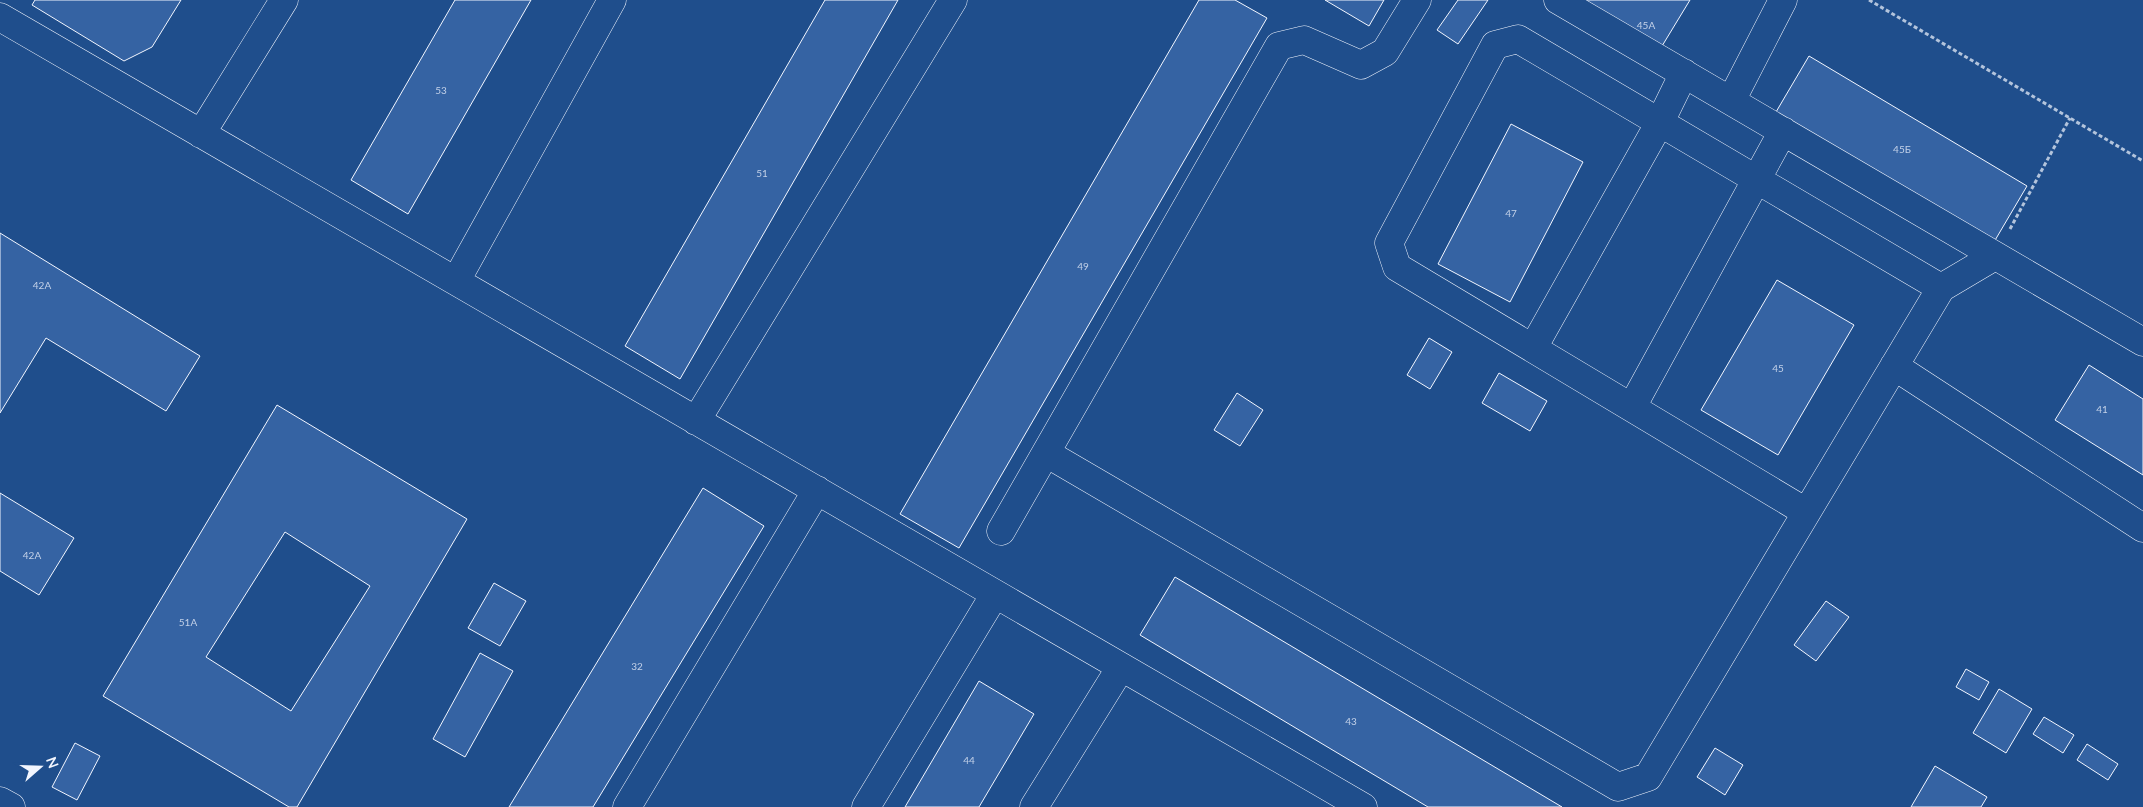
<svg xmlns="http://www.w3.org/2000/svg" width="2143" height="807" font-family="Lato,sans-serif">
<rect width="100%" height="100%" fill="#1f4e8c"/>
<path fill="#3563a3" stroke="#f2f6ff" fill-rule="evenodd" d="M35 0H181L152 47 124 61 32 5Z
M455 0H531L408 214 351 180Z
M825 0H898L680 379 625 346Z
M1199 0H1235L1267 18 959 548 900 514Z
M1325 0H1384L1369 26Z
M1458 0H1488L1458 44 1437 30Z
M1575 0H1690L1659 51Z
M1809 56 2027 186 1994 242 1776 112Z
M1511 124 1583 162 1510 302 1438 264Z
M0 233 200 356 166 411 46 338 0 413Z
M1777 280 1854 325 1778 455 1701 410Z
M1429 338 1452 352 1430 389 1407 375Z
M2089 365 2143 399V475L2055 420Z
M1499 373 1547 401 1530 431 1482 403Z
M1237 393 1263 410 1240 446 1214 430Z
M277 405 467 519 297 807H289L103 696ZM285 532 370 586 291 711 206 657Z
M703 488 764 526 593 807H509Z
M0 493 74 538 39 595 0 571Z
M1175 577 1562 807H1428L1140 635Z
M494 583 526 601 500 646 468 628Z
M1826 601 1849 617 1816 661 1794 645Z
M480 653 513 671 465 757 433 739Z
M1966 669 1989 682 1979 700 1956 687Z
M979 681 1034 714 979 807H905Z
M1999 689 2032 709 2006 753 1973 733Z
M2044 717 2074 735 2063 753 2033 734Z
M75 743 100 756 77 800 52 787Z
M2087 744 2118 764 2108 780 2077 760Z
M1715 748 1743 765 1725 795 1697 777Z
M1935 766 1987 797 1981 807H1911Z"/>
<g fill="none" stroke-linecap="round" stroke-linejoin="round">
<g stroke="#f2f6ff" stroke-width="29">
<path id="minor" d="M1558 0 2143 342
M0 17 1363 807
M1731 101 1783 0
M201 134 284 0
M456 281 612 0
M1533 348 1660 122 1684 73
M1894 366 2143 528
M1632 407 1783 131
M696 421 953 0
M1046 453 1618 787 1648 777 1941 288 1995 256
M1806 512 1397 267 1389 243 1495 45 1518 39 1941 288
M1001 531 1279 46 1304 40 1361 65 1385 52 1417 0
M0 801 11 807
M627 807 817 490
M866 807 995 594
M1034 807 1121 667"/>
</g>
<path stroke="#b3c4dc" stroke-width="3" stroke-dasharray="4 2.5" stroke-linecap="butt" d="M1869 0 2143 161
M2010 229 2070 118"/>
<use href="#minor" stroke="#1f4e8c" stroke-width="28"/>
</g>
<g text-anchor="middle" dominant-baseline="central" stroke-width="4" stroke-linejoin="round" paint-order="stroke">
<g font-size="10" fill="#c3d1e8">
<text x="1646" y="25">45А</text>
<text x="441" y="90">53</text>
<text x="1902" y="149">45Б</text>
<text x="762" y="173">51</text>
<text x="1511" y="213">47</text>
<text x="1083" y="266">49</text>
<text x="42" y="285">42А</text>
<text x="1778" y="368">45</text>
<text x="2102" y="409">41</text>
<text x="32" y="555">42А</text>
<text x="188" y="622">51А</text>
<text x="637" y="666">32</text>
<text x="1351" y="721">43</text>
<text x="969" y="760">44</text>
</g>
</g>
<g transform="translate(40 767) rotate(70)" stroke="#1f4e8c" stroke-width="4" paint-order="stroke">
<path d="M0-4L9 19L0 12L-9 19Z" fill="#f2f6ff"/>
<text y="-8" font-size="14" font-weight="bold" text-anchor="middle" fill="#f2f6ff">N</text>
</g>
</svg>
